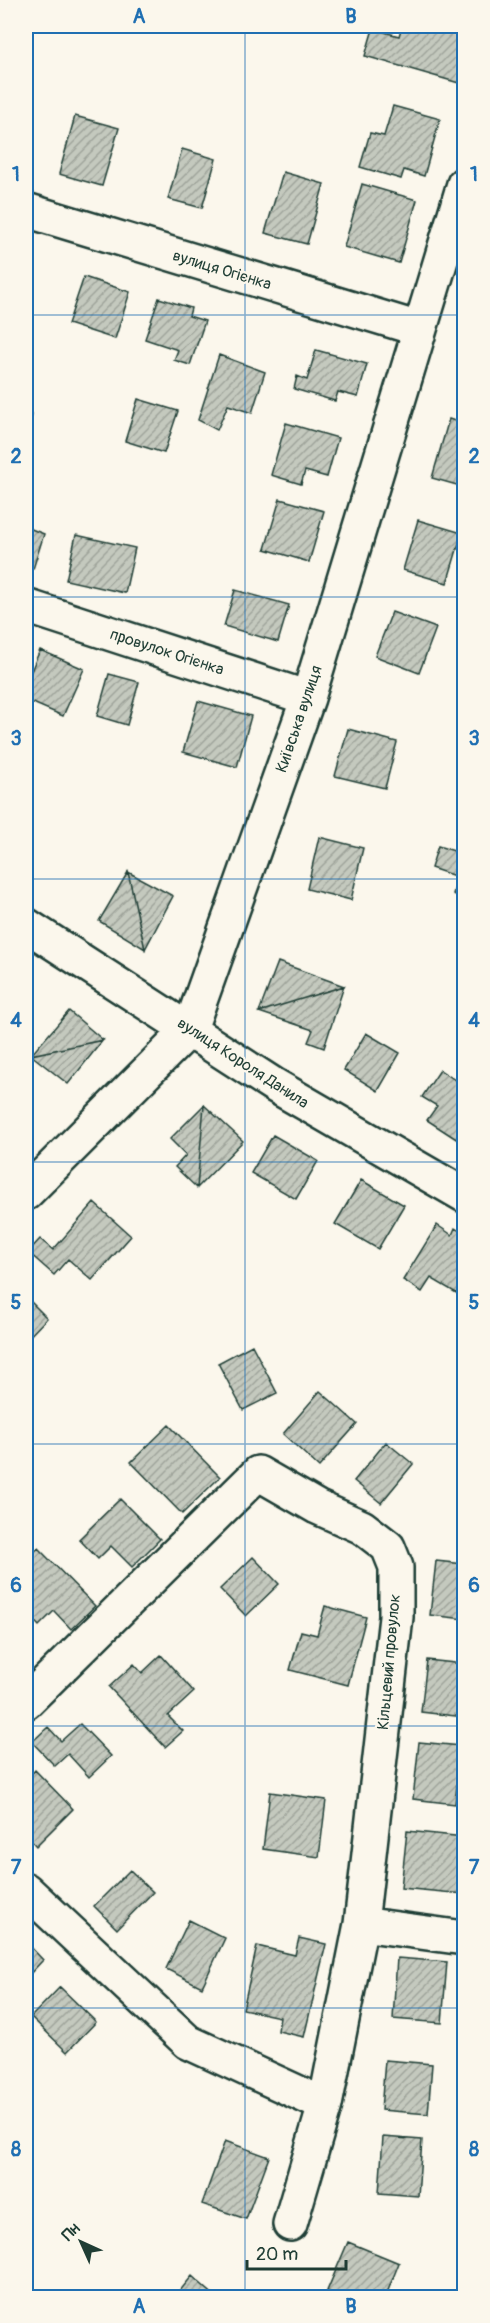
<svg xmlns="http://www.w3.org/2000/svg" width="490" height="2323" font-family="Pangolin,sans-serif">
<defs>
<pattern id="building-hatch" width="6" height="6" patternUnits="userSpaceOnUse" patternTransform="scale(1.5)"><rect width="6" height="6" fill="#c4c9be"/><path d="M-1 1l2-2M0 6l6-6M5 7l2-2" fill="none" stroke="#9fa49b"/></pattern>
</defs>
<rect width="100%" height="100%" fill="#fbf7ec"/>
<filter id="ink" filterUnits="userSpaceOnUse"><feTurbulence type="fractalNoise" baseFrequency=".0167" numOctaves="2"/><feDisplacementMap in="SourceGraphic" scale="12" xChannelSelector="R" yChannelSelector="G"/><feConvolveMatrix kernelMatrix="1 2 1 2 8 2 1 2 1" color-interpolation-filters="sRGB"/></filter>
<g filter="url(#ink)">
<path fill="url(#building-hatch)" stroke="#1f3d34" stroke-width="1.5" d="M402 26H426L464 36V64L459 83 365 56 373 29 399 36Z
M393 106 440 119 424 176 404 170 401 179 360 167 370 133 384 136Z
M75 116 119 128 102 186 59 174Z
M182 149 216 159 202 208 168 199Z
M283 172 324 184 307 244 265 233Z
M362 184 417 200 399 263 344 247Z
M26 272 33 274 26 297Z
M84 277 130 292 115 339 68 324Z
M159 298 191 308 189 316 205 321 190 365 174 360 178 350 145 339Z
M316 350 367 364 358 397 338 392 335 401 294 389 297 376 307 380Z
M219 355 265 372 252 413 228 405 217 430 198 420Z
M138 399 178 411 164 453 125 441Z
M26 413 32 414 26 449Z
M449 419 464 424V487L432 478Z
M286 423 338 438 327 477 305 471 301 484 271 475Z
M280 499 324 511 309 562 265 549Z
M418 520 462 533 447 583 403 570Z
M26 527 44 534 33 569 26 566Z
M76 535 135 548 125 593 66 580Z
M235 590 289 605 278 642 224 626Z
M392 612 436 628 419 673 375 656Z
M40 650 84 669 63 716 26 700V683Z
M109 674 139 682 127 725 97 716Z
M198 701 251 716 237 767 183 752Z
M348 729 397 742 385 788 335 776Z
M319 837 363 848 351 900 307 889Z
M438 846 464 854V898L453 894 458 877 431 868Z
M128 872 145 949 99 921Z
M128 872 173 896 145 949Z
M278 962 344 986 259 1012Z
M344 986 324 1048 308 1042 313 1030 259 1012Z
M69 1011 103 1040 31 1055Z
M366 1033 400 1053 378 1091 344 1070Z
M103 1040 68 1084 31 1055Z
M440 1070 464 1086V1144L427 1120 437 1106 422 1097Z
M204 1105 197 1188 175 1167 186 1155 170 1139Z
M204 1105 243 1141 197 1188Z
M273 1135 318 1161 296 1199 251 1173Z
M361 1180 404 1205 378 1249 335 1224Z
M94 1203 131 1236 92 1280 68 1259 54 1275 28 1252 40 1239 53 1250Z
M437 1225 452 1235 455 1228 464 1234 463 1297 431 1278 422 1292 403 1280Z
M26 1297 47 1318 26 1340Z
M252 1345 277 1393 243 1410 218 1363Z
M320 1391 357 1424 319 1467 283 1434Z
M169 1425 220 1477 182 1514 131 1462Z
M386 1442 413 1464 381 1503 354 1481Z
M120 1499 160 1539 132 1567 111 1546 98 1559 79 1539Z
M38 1548 95 1606 71 1629 54 1611 39 1626 26 1612V1601L35 1592 26 1583V1561Z
M253 1557 279 1584 246 1616 220 1589Z
M436 1561 464 1564V1619L430 1615Z
M325 1606 366 1617 348 1685 290 1670 301 1631 317 1635Z
M161 1655 194 1692 168 1716 183 1731 165 1747 109 1687 134 1664 142 1673Z
M427 1660 464 1664V1717L421 1712Z
M80 1724 111 1756 89 1777 68 1754 55 1766 32 1742 48 1727 61 1741Z
M419 1742 461 1746 455 1804 413 1799Z
M35 1770 73 1809 36 1846 26 1835V1780Z
M270 1792 326 1800 319 1857 263 1849Z
M407 1831 464 1837V1894L401 1888Z
M130 1870 153 1892 117 1929 94 1906Z
M189 1920 225 1938 202 1987 166 1969Z
M299 1938 326 1944 304 2037 278 2031 280 2017 243 2009 257 1946 295 1955Z
M26 1942 43 1960 26 1978Z
M397 1958 447 1962 442 2023 393 2019Z
M60 1987 96 2022 67 2052 31 2017Z
M385 2060 432 2064 428 2114 381 2110Z
M383 2137 422 2140 418 2196 379 2193Z
M225 2141 269 2157 246 2219 202 2204Z
M348 2242 399 2263 385 2298H342L327 2291Z
M192 2276 217 2298H174Z
M26 2283 40 2298H26Z"/>
<g fill="none" stroke-linecap="round" stroke-linejoin="round">
<g stroke="#1f3d34" stroke-width="38">
<path id="minor" d="M26 210 419 329
M26 606 308 698
M26 925 274 1085 464 1195
M26 1193 190 1029 308 698 464 184
M26 1702 258 1473 317 1507 362 1527 388 1547 396 1567V1617L361 1924 325 2105
M26 1890 188 2042 325 2105 290 2224
M361 1924 464 1938"/>
</g>
<use href="#minor" stroke="#fbf7ec" stroke-width="33"/>
</g>
</g>
<path fill="none" stroke="#1f6fb2" stroke-width="1.5" stroke-opacity="0.55" d="M245 26V2298M26 315H464M26 597H464M26 879H464M26 1162H464M26 1444H464M26 1726H464M26 2008H464"/>
<g text-anchor="middle" dominant-baseline="central" stroke-width="4.5" stroke-linejoin="round" paint-order="stroke">
<g font-size="16" fill="#1f3d34" stroke="#fbf7ec">
<text transform="translate(222 270) rotate(17)">вулиця Огієнка</text>
<text transform="translate(167 652) rotate(18)">провулок Огієнка</text>
<text transform="translate(299 719) rotate(-71)">Київська вулиця</text>
<text transform="translate(243 1063) rotate(33)">вулиця Короля Данила</text>
<text transform="translate(389 1662) rotate(-85)">Кільцевий провулок</text>
</g>
</g>
<rect width="490" height="2323" fill="none" stroke="#fbf7ec" stroke-width="66"/>
<g transform="translate(81 2242) rotate(315)" stroke="#fbf7ec" stroke-width="4.5" paint-order="stroke">
<path d="M0-4.5L10 22L0 15L-10 22Z" fill="#1f3d34"/>
<text y="-9" font-size="16" font-weight="bold" text-anchor="middle" fill="#1f3d34">Пн</text>
</g>
<path d="M247 2260v9h99v-9" fill="none" stroke="#1f3d34" stroke-width="3"/>
<text x="256" y="2260" font-size="18" fill="#1f3d34" stroke="#fbf7ec" stroke-width="4.5" paint-order="stroke">20 m</text>
<rect x="33" y="33" width="424" height="2257" fill="none" stroke="#1f6fb2" stroke-width="2"/>
<g font-size="20" text-anchor="middle" font-weight="bold" fill="#1f6fb2">
<text x="139" y="23">A</text>
<text x="351" y="23">B</text>
<text x="16" y="181">1</text>
<text x="474" y="181">1</text>
<text x="16" y="463">2</text>
<text x="474" y="463">2</text>
<text x="16" y="745">3</text>
<text x="474" y="745">3</text>
<text x="16" y="1027">4</text>
<text x="474" y="1027">4</text>
<text x="16" y="1309">5</text>
<text x="474" y="1309">5</text>
<text x="16" y="1592">6</text>
<text x="474" y="1592">6</text>
<text x="16" y="1874">7</text>
<text x="474" y="1874">7</text>
<text x="16" y="2156">8</text>
<text x="474" y="2156">8</text>
<text x="139" y="2313">A</text>
<text x="351" y="2313">B</text>
</g>
</svg>
